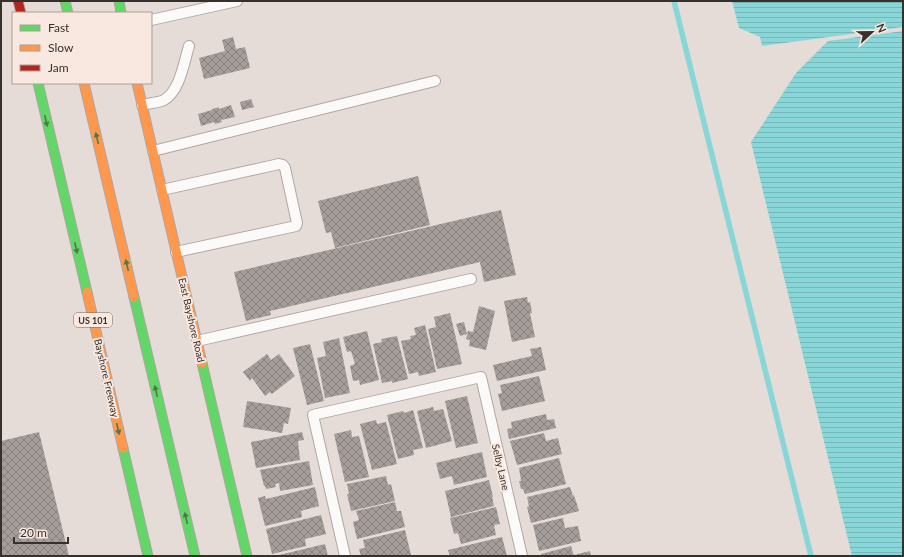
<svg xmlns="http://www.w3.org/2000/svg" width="904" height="557" font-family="Lato,sans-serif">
<defs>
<pattern id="water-rules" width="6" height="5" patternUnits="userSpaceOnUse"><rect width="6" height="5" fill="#88d6d7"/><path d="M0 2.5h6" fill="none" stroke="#76b8b9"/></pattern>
<pattern id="building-cross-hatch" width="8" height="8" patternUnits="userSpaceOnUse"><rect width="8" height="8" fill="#a49d9a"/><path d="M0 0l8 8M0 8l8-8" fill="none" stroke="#86817e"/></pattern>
</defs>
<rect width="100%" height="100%" fill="#e5dcd8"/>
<path fill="url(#water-rules)" d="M732 1H903V27L762 46 760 37 739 28Z
M903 31V556H852L751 142 796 73 828 41Z"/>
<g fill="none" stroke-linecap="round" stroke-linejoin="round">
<path stroke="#88d6d7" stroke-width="5.5" d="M674 1 811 556"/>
</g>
<path fill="url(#building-cross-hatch)" d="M233 37 236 49 245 47 250 68 204 79 199 58 225 51 222 40Z
M251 99 254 107 242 110 240 102Z
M231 105 235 117 221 120 222 122 215 124 214 122 201 126 198 114 212 110V109L219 107V109Z
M418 176 430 225 335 248 331 232 326 233 318 201Z
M501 210 516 275 484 282 480 262 270 311 271 315 246 321 234 272Z
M527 297 528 303 530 302 532 313H530L535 337 512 342 504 301Z
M479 306 495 311 486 350 469 346 470 340 466 339 468 331 473 332Z
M450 313 462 364 437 369 428 329 436 327 434 317Z
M464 322 467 334 460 336 456 324Z
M425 325 436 372 419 376 418 372 409 374 401 341 411 339 410 336 416 335 414 328Z
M367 331 379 380 360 385 359 380 353 381 350 366 355 364 351 351 347 352 343 337Z
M397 336 408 379 392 383V381L382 383 373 344 382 342 381 339Z
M339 338 350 393 325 398 317 358 326 356 323 342Z
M310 344 324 401 307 405 293 348Z
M541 347 546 370 497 381 493 365 532 356 530 349Z
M267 354 271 360 279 354 295 376 272 394 270 392 265 396 252 378 250 381 243 372Z
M539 376 545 401 502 411 498 394 502 393 500 385Z
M467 396 478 443 456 448 445 401Z
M247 401 291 408 288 424 284 423 282 433 243 427Z
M433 407 434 411 443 409 452 441 426 448 417 411Z
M413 410 423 448 413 450 414 455 398 459 387 415 403 411 404 413Z
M546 414 547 420 554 419 556 428 509 439 507 429 512 428 511 422Z
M376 420 377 424 386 422 397 464 372 470 360 424Z
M351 430 352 437 359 436 369 477 345 482 334 434Z
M39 432 69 556H1V441Z
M302 432 304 440 298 441 300 460 256 468 251 442Z
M544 433 546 441 558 438 562 454 517 465 510 441Z
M482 452 487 477 454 485 452 476 440 479 436 463Z
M559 458 566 484 525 494 523 489H521L519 481H521L519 468Z
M309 461 313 485 280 491 279 483 275 484 276 487 266 489 265 486H264L260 470Z
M386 476 388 485 391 484 395 501 351 511 347 494H349L347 484Z
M489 480 493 497H492L494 506 451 517 445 491Z
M315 487 319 506 301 511 302 517 265 526 258 498 265 496 266 499Z
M570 487 573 496 574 495 579 511 531 523 527 507 529 506 527 497Z
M395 502 397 511H401L405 527 357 539 353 522 359 520 356 511Z
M496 507 500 524 494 525 496 535 461 544 458 533 454 534 450 518Z
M321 515 326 534 305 539 306 546 272 554 266 529Z
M563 518 565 528 578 526 581 541 539 551 533 525Z
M405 530 411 555 361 556 359 549 365 548 363 540Z
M502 537 507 556H450L448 550Z
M325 544 328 556H279V555Z
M571 546 574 556H542L541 554Z
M590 551 591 556H574V555Z"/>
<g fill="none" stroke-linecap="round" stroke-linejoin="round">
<g stroke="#aea7a3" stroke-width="12">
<path id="lane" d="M151 20 237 1
M142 105C149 103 158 103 164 100 180 91 184 62 189 46
M153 151 435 81
M162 190 279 164 283 165 285 168 297 223 296 226 176 252
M197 341 471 279
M345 556 313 415 481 377 522 556"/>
</g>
<g stroke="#aea7a3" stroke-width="11">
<path id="fast" d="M65 1 68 13
M119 1 121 13
M38 83 87 292
M134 297 195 556
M202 363 247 556
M123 448 148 556"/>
</g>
<g stroke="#aea7a3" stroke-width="11">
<path id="slow" d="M84 83 134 297
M137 83 202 363
M87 292 123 448"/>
</g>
<g stroke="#aea7a3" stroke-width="11">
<path id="jam" d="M18 1 21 13"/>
</g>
<use href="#lane" stroke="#fbfaf9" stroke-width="10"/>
<use href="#fast" stroke="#63d668" stroke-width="9"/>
<use href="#slow" stroke="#ff974d" stroke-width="9"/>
<use href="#jam" stroke="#b3261e" stroke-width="9"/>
</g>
<defs><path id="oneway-solid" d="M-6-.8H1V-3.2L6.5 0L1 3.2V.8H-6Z"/></defs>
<g fill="#4b7b48">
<use href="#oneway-solid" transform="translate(46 121) rotate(77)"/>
<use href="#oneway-solid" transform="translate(97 138) rotate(-103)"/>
<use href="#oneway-solid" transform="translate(76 248) rotate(77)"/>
<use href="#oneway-solid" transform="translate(127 265) rotate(-103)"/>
<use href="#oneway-solid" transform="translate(156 391) rotate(-103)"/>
<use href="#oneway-solid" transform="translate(118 429) rotate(77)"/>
<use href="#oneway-solid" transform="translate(186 518) rotate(-103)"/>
</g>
<g text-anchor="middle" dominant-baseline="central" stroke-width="4" stroke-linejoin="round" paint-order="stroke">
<rect fill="#f8e8df" stroke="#716863" stroke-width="1" x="74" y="313" width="38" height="14" rx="3"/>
<g font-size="9" font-weight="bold" fill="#37312e">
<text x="93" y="320">US 101</text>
</g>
<g font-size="10" fill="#37312e" stroke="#f8e8df">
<text transform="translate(192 320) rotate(77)">East Bayshore Road</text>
<text transform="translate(107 378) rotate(77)">Bayshore Freeway</text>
<text transform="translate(501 467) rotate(77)">Selby Lane</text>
</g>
</g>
<rect width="904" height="557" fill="none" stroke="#37312e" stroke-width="4"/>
<rect x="12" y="12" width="140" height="72" fill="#f8e8df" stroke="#ab9f98"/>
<rect x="20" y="25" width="20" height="6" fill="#63d668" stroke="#ab9f98"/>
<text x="48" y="32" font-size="12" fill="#37312e">Fast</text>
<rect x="20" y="45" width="20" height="6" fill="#ff974d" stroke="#ab9f98"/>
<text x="48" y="52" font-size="12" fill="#37312e">Slow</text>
<rect x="20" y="65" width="20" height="6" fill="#b3261e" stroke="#ab9f98"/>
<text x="48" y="72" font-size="12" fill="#37312e">Jam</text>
<g transform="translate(872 32) rotate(68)" stroke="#f8e8df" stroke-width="3" paint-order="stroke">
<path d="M0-3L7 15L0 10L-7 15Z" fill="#37312e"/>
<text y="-6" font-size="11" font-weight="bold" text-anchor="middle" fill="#37312e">N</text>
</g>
<path d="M14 537v6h54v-6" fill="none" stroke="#37312e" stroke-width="2"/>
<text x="20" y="537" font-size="12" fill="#37312e" stroke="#f8e8df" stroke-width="3" paint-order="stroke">20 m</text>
</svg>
